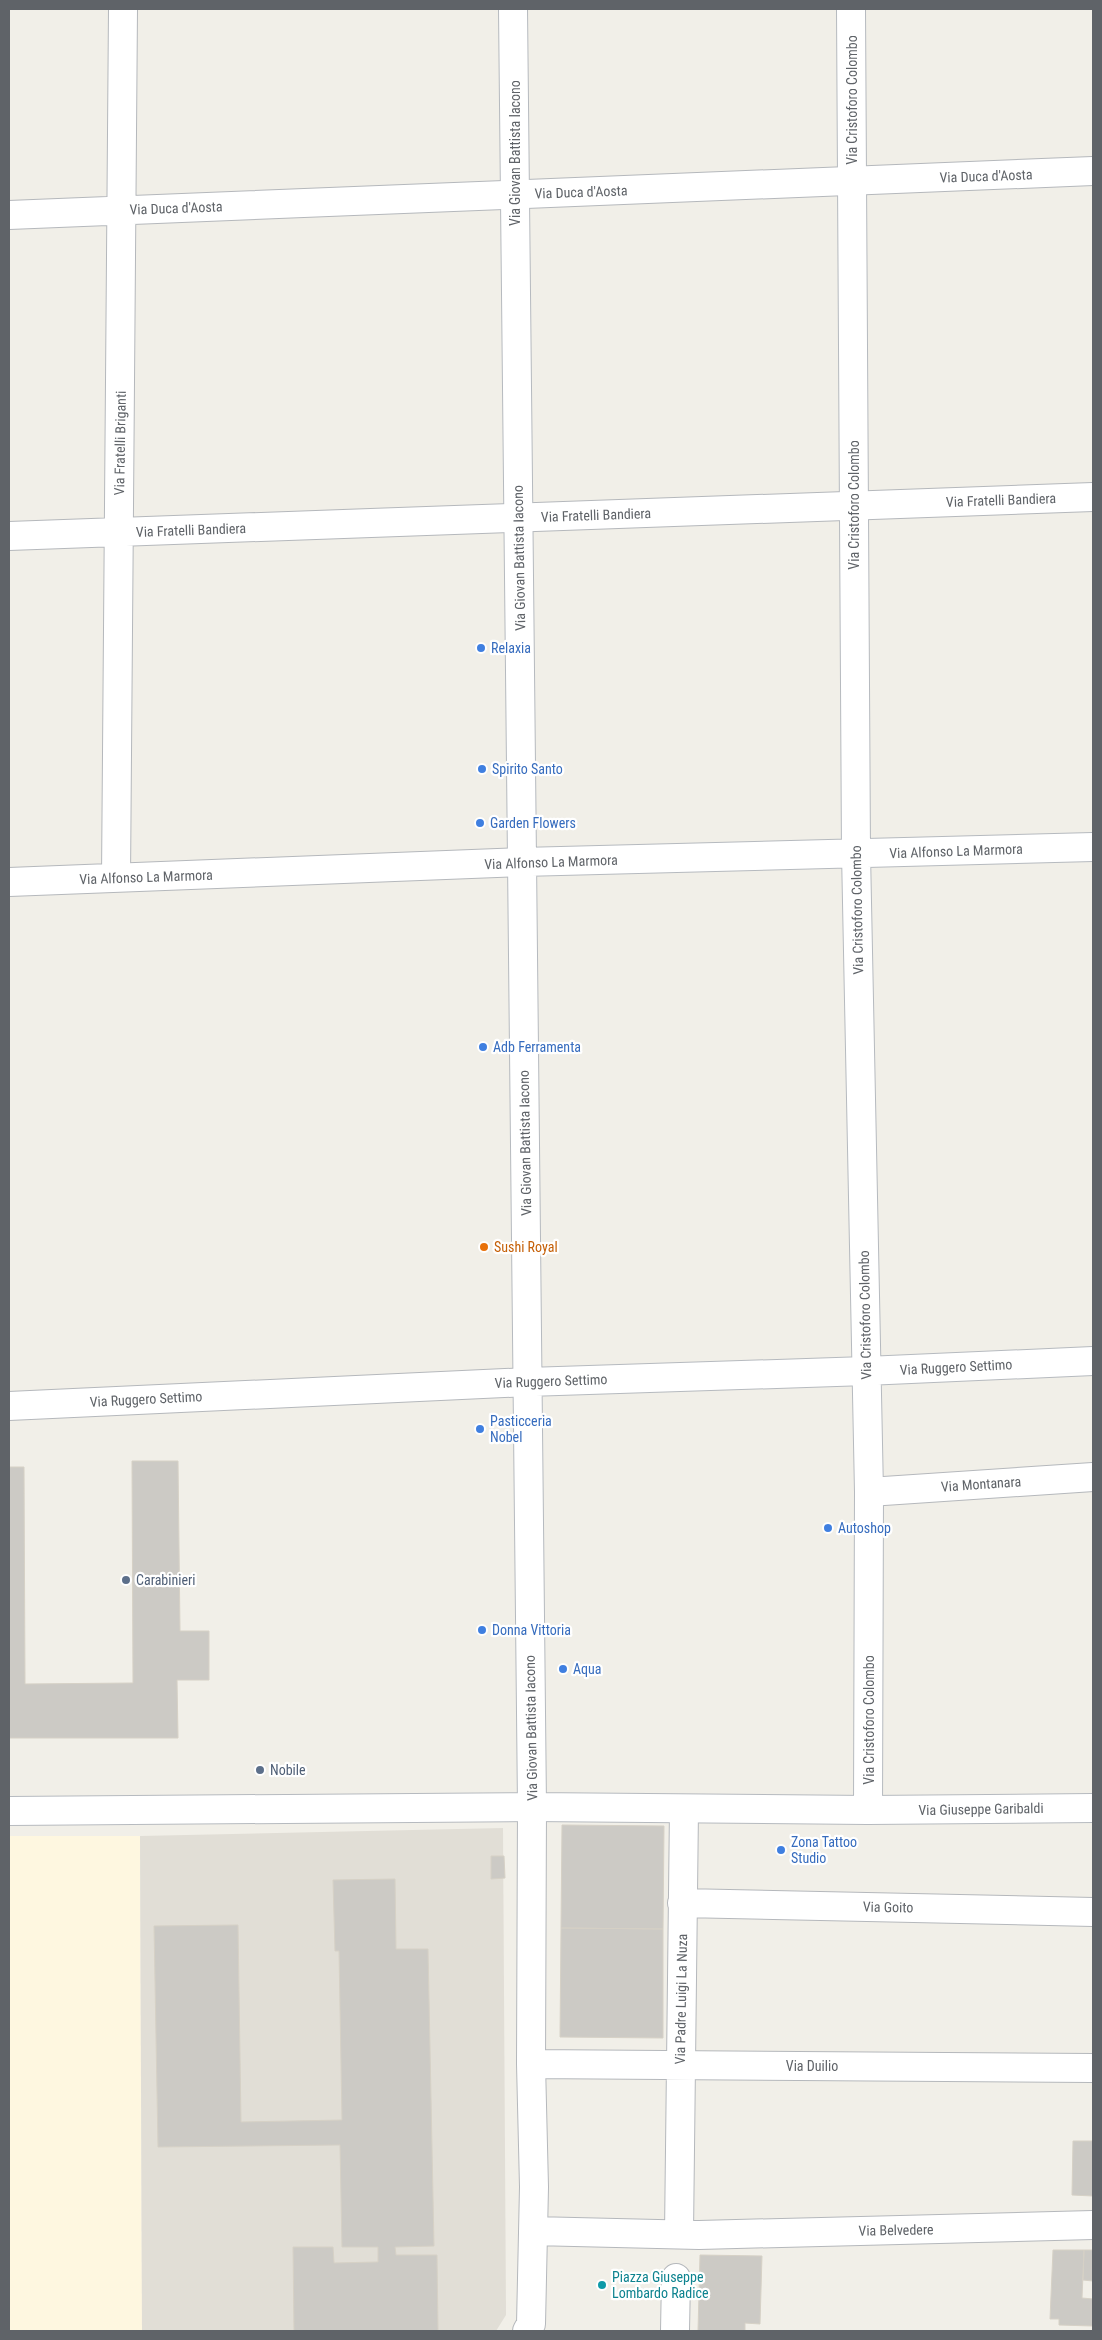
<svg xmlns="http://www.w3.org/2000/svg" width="1102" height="2340" font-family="'Roboto Condensed',sans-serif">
<rect width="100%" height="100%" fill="#f1efe8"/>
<path fill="#fef7e0" d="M9 1836H140L142 2331H9Z"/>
<path fill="#e1ded6" d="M503 1828 506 2315 496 2331H142L140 1836Z"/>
<path fill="#cccac5" stroke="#d6d1c6" d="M132 1461H178L180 1631H209V1680H177L178 1738H9V1467H24L25 1684 133 1683Z
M562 1825 664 1826 663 1929 561 1928Z
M491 1856H504L505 1878 491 1879Z
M395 1879 396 1949H428L434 2246 395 2247 396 2255H437L438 2331H294L293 2247H333L334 2263 378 2262V2247H342L340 2145 158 2147 154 1926 238 1925 241 2122 342 2120 339 1951H335L333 1880Z
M561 1928 663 1929V2038L560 2037Z
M1073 2141H1093V2196L1072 2195Z
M1053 2250H1084L1082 2298 1093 2299V2326L1059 2325V2319H1050Z
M1084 2250H1093V2281L1083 2280Z
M700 2255 762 2256 760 2324 745 2323V2331H698Z"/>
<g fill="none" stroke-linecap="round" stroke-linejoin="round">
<g stroke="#b5b8bc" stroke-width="30">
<path id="street" d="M9 215 1093 171
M9 536 1093 497
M116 878 123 9
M9 882 522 862
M9 1406 528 1382
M869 1492 1093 1477
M682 1903 1093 1912
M531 2064 1093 2068
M533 2231 699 2235 1093 2225
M679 2234 684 1809
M527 2331 531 2324 534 2187 531 2064 532 1807
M675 2331 676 2278"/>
</g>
<g stroke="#b6babf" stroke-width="30">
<path id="secondary" d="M513 9 532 1807
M851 9 856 853 869 1492 868 1810
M522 862 1093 847
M528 1382 866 1371 1093 1361
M9 1811 532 1807 868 1810 1093 1808"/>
</g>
<use href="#street" stroke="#fff" stroke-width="28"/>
<use href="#secondary" stroke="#fff" stroke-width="28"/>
</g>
<g fill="#3f7fe0" stroke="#fff" stroke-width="2">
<circle cx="481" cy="648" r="5"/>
<circle cx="482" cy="769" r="5"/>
<circle cx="480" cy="823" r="5"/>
<circle cx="483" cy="1047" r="5"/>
<circle cx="480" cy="1429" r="5"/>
<circle cx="828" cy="1528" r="5"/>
<circle cx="482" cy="1630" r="5"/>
<circle cx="563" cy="1669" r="5"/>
<circle cx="781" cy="1850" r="5"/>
</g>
<circle fill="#e8710a" stroke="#fff" stroke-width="2" cx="484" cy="1247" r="5"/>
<g fill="#5c6f8a" stroke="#fff" stroke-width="2">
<circle cx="126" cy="1580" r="5"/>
<circle cx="260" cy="1770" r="5"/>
</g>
<circle fill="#0f9aa8" stroke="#fff" stroke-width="2" cx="602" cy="2285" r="5"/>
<g text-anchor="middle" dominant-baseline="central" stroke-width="4.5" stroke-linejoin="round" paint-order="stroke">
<g font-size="14" fill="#5f6368" stroke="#fff">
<text transform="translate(852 100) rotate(-90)">Via Cristoforo Colombo</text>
<text transform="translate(515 153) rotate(-90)">Via Giovan Battista Iacono</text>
<text transform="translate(986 176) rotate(-2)">Via Duca d'Aosta</text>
<text transform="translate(581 192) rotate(-2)">Via Duca d'Aosta</text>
<text transform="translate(176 208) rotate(-2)">Via Duca d'Aosta</text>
<text transform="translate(120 443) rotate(-89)">Via Fratelli Briganti</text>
<text transform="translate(1001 500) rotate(-2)">Via Fratelli Bandiera</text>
<text transform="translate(854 505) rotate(-90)">Via Cristoforo Colombo</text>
<text transform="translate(596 515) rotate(-2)">Via Fratelli Bandiera</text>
<text transform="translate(191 530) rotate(-2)">Via Fratelli Bandiera</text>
<text transform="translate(519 558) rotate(-91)">Via Giovan Battista Iacono</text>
<text transform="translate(956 851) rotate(-2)">Via Alfonso La Marmora</text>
<text transform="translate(551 862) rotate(-2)">Via Alfonso La Marmora</text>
<text transform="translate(146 877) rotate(-2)">Via Alfonso La Marmora</text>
<text transform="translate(857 910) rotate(-91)">Via Cristoforo Colombo</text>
<text transform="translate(525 1143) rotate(-91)">Via Giovan Battista Iacono</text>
<text transform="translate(865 1315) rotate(-91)">Via Cristoforo Colombo</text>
<text transform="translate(956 1367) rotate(-3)">Via Ruggero Settimo</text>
<text transform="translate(551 1381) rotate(-2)">Via Ruggero Settimo</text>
<text transform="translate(146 1399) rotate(-3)">Via Ruggero Settimo</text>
<text transform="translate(981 1484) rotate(-4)">Via Montanara</text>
<text transform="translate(869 1720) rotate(-90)">Via Cristoforo Colombo</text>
<text transform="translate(531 1728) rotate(-91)">Via Giovan Battista Iacono</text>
<text transform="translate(981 1809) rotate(-1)">Via Giuseppe Garibaldi</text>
<text transform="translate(888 1907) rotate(1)">Via Goito</text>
<text transform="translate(681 1999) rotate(-89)">Via Padre Luigi La Nuza</text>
<text x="812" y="2066">Via Duilio</text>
<text transform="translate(896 2230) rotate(-1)">Via Belvedere</text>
</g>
<g font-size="14" fill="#366cbe" stroke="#fff" text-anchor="start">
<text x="491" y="648">Relaxia</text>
<text x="492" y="769">Spirito Santo</text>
<text x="490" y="823">Garden Flowers</text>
<text x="493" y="1047">Adb Ferramenta</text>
<text x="490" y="1421">Pasticceria<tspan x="490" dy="16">Nobel</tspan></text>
<text x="838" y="1528">Autoshop</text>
<text x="492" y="1630">Donna Vittoria</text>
<text x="573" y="1669">Aqua</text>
<text x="791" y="1842">Zona Tattoo<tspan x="791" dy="16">Studio</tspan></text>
</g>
<g font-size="14" fill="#c56008" stroke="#fff" text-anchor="start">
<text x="494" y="1247">Sushi Royal</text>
</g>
<g font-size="14" fill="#4e5e75" stroke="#fff" text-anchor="start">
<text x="136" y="1580">Carabinieri</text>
<text x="270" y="1770">Nobile</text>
</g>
<g font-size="14" fill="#0d838f" stroke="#fff" text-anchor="start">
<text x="612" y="2277">Piazza Giuseppe<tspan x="612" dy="16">Lombardo Radice</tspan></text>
</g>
</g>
<rect width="1102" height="2340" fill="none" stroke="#5f6368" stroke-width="20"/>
</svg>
